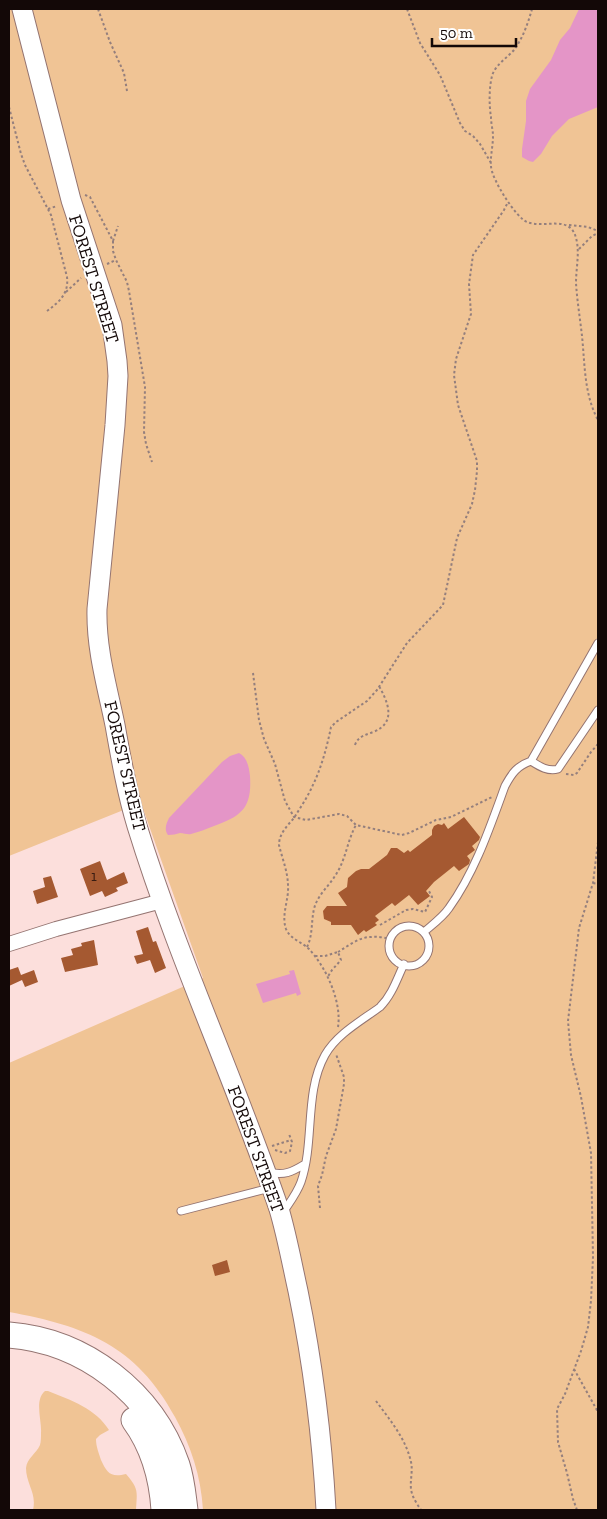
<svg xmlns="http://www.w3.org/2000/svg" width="607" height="1519" font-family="'Zilla Slab',serif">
<rect width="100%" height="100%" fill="#fcdfdc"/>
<path fill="#f0c495" d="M9 9H598V1510H203C201 1476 191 1446 175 1417 136 1345 85 1326 9 1312V1063L203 978 141 803 9 856Z
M45 1391H48C71 1400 96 1409 109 1430L100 1435 96 1439C96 1447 99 1453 101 1460 107 1473 111 1478 126 1474 139 1489 137 1491 136 1510H33C37 1493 26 1484 26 1468 27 1458 36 1454 40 1445 41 1442 41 1436 41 1433 42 1421 34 1400 45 1391Z"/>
<path fill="#e495c7" d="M579 9H598V107L569 119 552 136 541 154 533 162 529 161 522 157V149L526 121V101L530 89 551 60 560 40 570 28Z
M239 753C247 757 249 767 250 776 252 808 242 816 214 826 206 829 199 832 191 834 188 835 184 833 180 833 176 834 173 835 168 835 164 830 166 824 169 818L222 762 230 756Z
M294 970 301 994 297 996 296 993 263 1003 256 984 290 974 289 971Z"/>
<path fill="#a55931" d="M464 817 480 837 479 840 472 846 475 850 467 856 470 860 469 864 459 871 454 866 434 882 426 891 430 896 418 905 409 895 395 906 392 903 375 916 379 920 375 923 377 925 366 932 364 930 358 935 351 925H331V922L324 919 323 911 327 906H347L338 893 347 887 348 878 356 871 361 869H369L387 855 391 848H397L404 853 408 850 410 852 432 835V830L434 826 438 824 442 825 444 823 448 829Z
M100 861 107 880 124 872 128 883 116 888 118 891 105 897 102 891 90 896 80 869Z
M51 876 58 897 37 904 33 891 45 887 43 878Z
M148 927 153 942 156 941 166 968 155 973 150 960 137 964 134 956 143 954 136 931Z
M94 940 98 965 65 972 61 958 73 955 71 949 82 946 81 943Z
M18 967 21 975 34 970 38 982 25 987 22 980 9 986V970Z
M227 1260 230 1272 215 1276 212 1265Z"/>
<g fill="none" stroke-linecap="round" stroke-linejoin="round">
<g stroke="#947471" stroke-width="9">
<path id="lane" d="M531 761C539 766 548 772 558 769L598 710
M389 946a20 20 0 1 1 40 0a20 20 0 1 1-40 0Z
M424 932C432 925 443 917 449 908 475 872 490 827 505 786 512 773 517 766 531 761L598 643
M268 1172C284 1176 292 1172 305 1164
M181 1211 270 1188
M284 1211C290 1202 297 1193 301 1182 315 1141 304 1093 325 1055 337 1034 361 1021 380 1007 392 995 397 979 404 964"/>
</g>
<g stroke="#947471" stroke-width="16">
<path id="street" d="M9 944 56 929 162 901"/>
</g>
<g stroke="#947471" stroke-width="21">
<path id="secondary" d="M22 9 71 200 112 325 117 361 118 376 115 425 97 609C96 649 107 686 115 725 121 759 127 793 137 826 177 956 235 1080 279 1209 287 1236 292 1264 298 1291 313 1364 322 1436 326 1510"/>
</g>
<g stroke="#947471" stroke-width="27">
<path id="highway" d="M9 1335C85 1341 152 1393 177 1465 182 1480 183 1495 185 1510
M134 1420C153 1446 162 1478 164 1510"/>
</g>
<path stroke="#947f7d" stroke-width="2" stroke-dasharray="2.5 2.5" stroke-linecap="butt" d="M98 9 110 42 124 73 127 91
M407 9 420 43 440 75 460 123 465 131 473 136 480 144 491 163
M532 9C528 23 523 38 514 50 507 58 495 65 492 76 489 88 489 105 491 117 491 124 493 130 493 136 493 146 490 158 491 166 491 178 516 218 527 222 544 229 570 214 576 238 580 252 576 268 576 283 577 300 580 318 582 336 585 365 584 394 598 420
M9 107 21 154 25 165 51 215 67 277C69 294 59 302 47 311
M85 195 90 197 113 241V251L116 260 127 282 129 291 145 387 144 432 146 444 152 462
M48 209 57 206
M569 225 588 227 598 231
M113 241 118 226
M579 249 592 236 598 233
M107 264 116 260
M66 292 81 278
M253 673 259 720 264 739 275 764 285 801 294 817 306 820 339 814 347 816 356 825 402 835 409 833 436 820 451 817 492 797
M355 745C358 736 366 735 373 732 397 723 388 702 379 686
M566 774 574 775 577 773 591 752 598 744
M593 883 598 884
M380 925 406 910 413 909 425 912 432 897 428 889
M307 947C313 935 311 922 314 909 317 896 328 887 335 876 346 860 347 841 356 825
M338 952C348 946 359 937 371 937 377 936 385 938 391 939
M315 956H325L338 952 341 960 332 970 327 978
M338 1027C342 1002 326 967 309 949 302 942 290 939 286 929 281 915 289 900 288 886 288 872 282 858 279 845 279 834 287 826 294 818 300 808 307 798 312 787 321 769 327 747 331 727L336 722 367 701 377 690 407 643 443 605 457 538 472 504 475 490 477 471V461L458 405 454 375 456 359 471 314 469 284 473 255 504 210 508 202
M272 1146 291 1140
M275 1150 285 1153 290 1151 292 1142 289 1134
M320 1208 318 1186 322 1175 326 1156 336 1129 344 1084V1077L336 1054
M574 1369 598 1412
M376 1401C390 1420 406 1439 411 1462 413 1471 410 1480 411 1489 412 1497 417 1504 421 1510
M577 1510 573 1499 567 1473 558 1442 557 1409 565 1394 581 1351 588 1327 591 1301 593 1257 591 1153 581 1097 571 1055 568 1021 579 928 593 883 598 842"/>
<use href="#lane" stroke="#fff" stroke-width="7"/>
<use href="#street" stroke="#fff" stroke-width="14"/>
<use href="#secondary" stroke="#fff" stroke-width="19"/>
<use href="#highway" stroke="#fff" stroke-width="25"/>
</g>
<g text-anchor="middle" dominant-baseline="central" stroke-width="4" stroke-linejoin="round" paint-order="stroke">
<g font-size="15" fill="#381c12">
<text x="94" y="876">1</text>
</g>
<g font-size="18" fill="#130807" stroke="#fff">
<text transform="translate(94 279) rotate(73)">FOREST STREET</text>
<text transform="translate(125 766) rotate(77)">FOREST STREET</text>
<text transform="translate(256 1149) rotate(70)">FOREST STREET</text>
</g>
</g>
<rect width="607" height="1519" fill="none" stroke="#130807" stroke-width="20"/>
<path d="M432 38v8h84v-8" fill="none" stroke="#130807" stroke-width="2.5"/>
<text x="440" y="38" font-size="15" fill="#130807" stroke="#ffffff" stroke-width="4" paint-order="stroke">50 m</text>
</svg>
